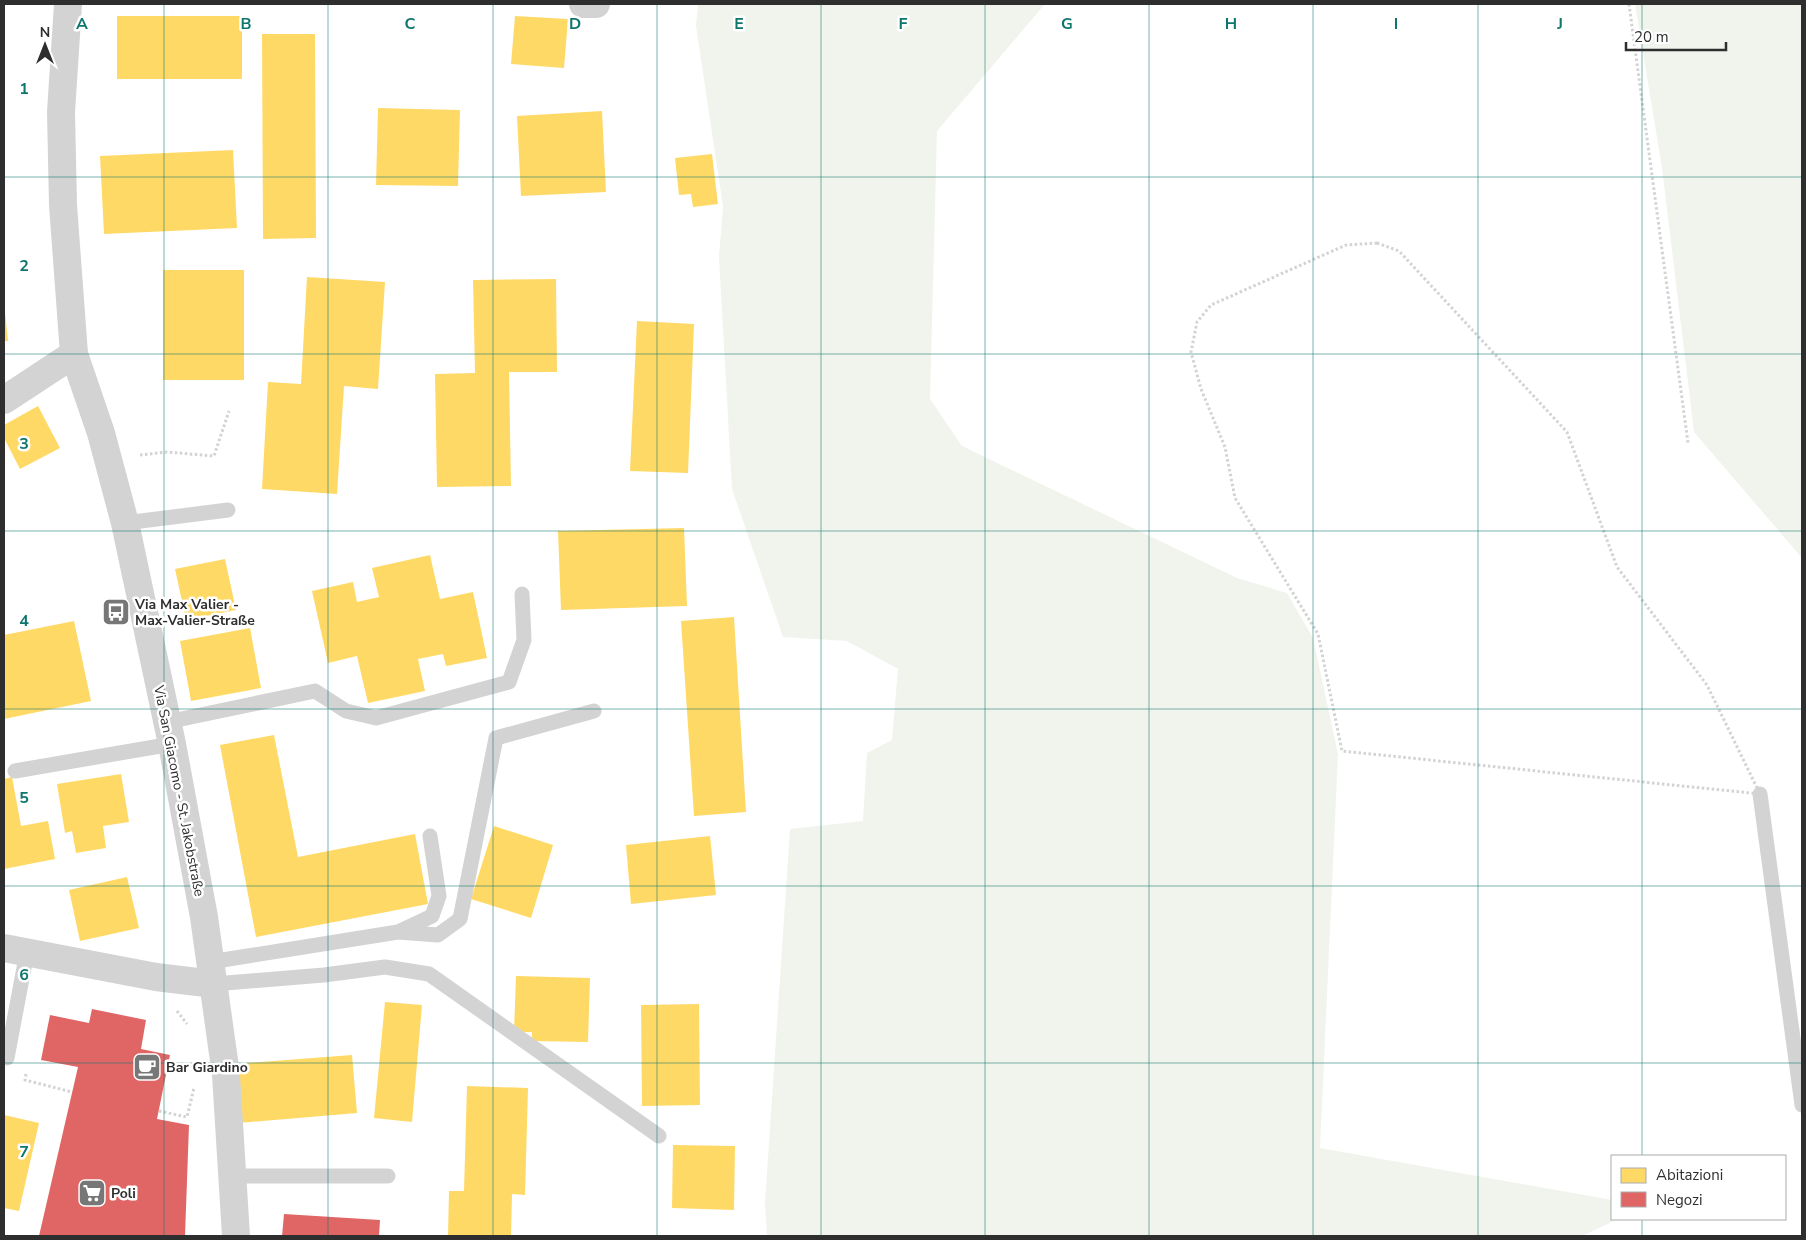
<svg xmlns="http://www.w3.org/2000/svg" width="1806" height="1240" font-family="'Nunito Sans',sans-serif">
<rect width="100%" height="100%" fill="#fff"/>
<path fill="#f1f4ec" d="M698 4H1045L937 131 930 399 962 446 1237 578 1287 593 1313 638 1338 754 1320 1148 1612 1200V1219H1618L1582 1236H767L765 1203 790 829 863 821 867 753 892 740 898 669 847 641 783 637 732 489 719 257 723 206 696 26Z
M1635 4H1802V558L1694 432 1662 168Z"/>
<path fill="#ffd966" d="M117 16H242V79H117Z
M515 16 568 19 564 68 511 64Z
M262 34H315L316 238 263 239Z
M378 108 460 110 458 186 376 185Z
M602 111 606 192 521 196 517 116Z
M233 150 237 228 104 234 100 156Z
M712 154 718 204 693 207 691 194 679 195 675 158Z
M163 270H244V380H163Z
M307 277 385 282 378 389 344 386 337 494 262 489 268 382 301 384Z
M556 279 557 372H509L511 486 437 487 435 374 475 373 473 280Z
M4 302 8 341H4Z
M637 321 694 324 688 473 630 471Z
M38 406 60 448 20 469 4 438V425Z
M684 528 687 606 561 610 558 531Z
M430 555 440 599 473 592 487 658 446 666 443 654 418 659 425 691 368 703 357 656 328 663 312 591 353 582 357 602 379 597 372 568Z
M225 559 236 610 186 620 175 569Z
M734 617 746 812 694 816 681 621Z
M74 621 91 701 4 719V635Z
M250 628 261 688 191 701 180 641Z
M274 735 298 857 415 834 428 904 256 937 220 745Z
M121 774 129 822 103 826 106 848 76 853 72 831 65 833 57 784Z
M12 777 21 826 48 821 55 859 4 869V779Z
M494 826 553 845 531 918 471 899Z
M710 836 716 895 631 904 626 845Z
M127 877 139 928 80 941 69 890Z
M516 976 590 978 588 1042 532 1041V1032H514Z
M385 1002 422 1005 412 1122 374 1118Z
M699 1004 700 1105 642 1106 641 1005Z
M352 1055 357 1113 238 1123 233 1064Z
M467 1086 528 1088 525 1195 512 1194 511 1236H448L449 1191H464Z
M4 1115 39 1123 19 1211 4 1208Z
M673 1145 735 1146 734 1210 672 1208Z"/>
<path fill="#e06666" d="M92 1009 146 1020 141 1049 170 1055 157 1119 189 1125 185 1236H39L78 1067 41 1060 50 1015 89 1023Z
M284 1214 380 1220 379 1236H282Z"/>
<g fill="none" stroke-linecap="round" stroke-linejoin="round">
<path stroke="#d3d3d3" stroke-width="3" stroke-dasharray="2.5 2.5" stroke-linecap="butt" d="M1629 4 1688 443
M1377 243 1399 251 1567 432 1617 567 1707 685 1760 794 1342 751 1318 634 1235 498 1225 447 1201 389 1191 352 1197 322 1211 305 1346 245Z
M140 455 167 452 214 456 229 411
M177 1011 187 1024
M26 1074 25 1080 72 1092
M159 1111 187 1117 194 1088"/>
<path stroke="#d3d3d3" stroke-width="15" d="M125 523 228 510
M167 722 315 691 346 711 376 718 509 682 524 640 522 594
M15 771 172 744
M1760 794 1802 1105
M398 932 438 935 460 919 496 738 594 711
M210 962 398 932 432 916 439 896 430 836
M214 984 324 975 385 967 429 974 659 1136
M7 1058 27 952
M232 1176H388"/>
<path stroke="#d3d3d3" stroke-width="28" d="M583 4H596
M4 400 74 354
M4 948 156 977 214 984"/>
<path stroke="#d3d3d3" stroke-width="28" d="M68 4 61 112 63 205 74 354 101 433 125 523 172 744 204 917 226 1075 236 1236"/>
</g>
<path fill="none" stroke="#0f766e" stroke-width="1" stroke-opacity="0.55" d="M164 4V1236M328 4V1236M493 4V1236M657 4V1236M821 4V1236M985 4V1236M1149 4V1236M1313 4V1236M1478 4V1236M1642 4V1156M4 177H1802M4 354H1802M4 531H1802M4 709H1802M4 886H1802M4 1063H1802M1642 1219V1236"/>
<defs>
<g id="bus-square" transform="scale(1.4375)"><rect x="-9" y="-9" width="18" height="18" rx="4" fill="#777" stroke="#fff"/><path d="M-5-6H5V4H4V6H2V4H-2V6H-4V4H-5ZM-3.5-4V0h7V-4ZM-3.5 1.2v1.5H-2V1.2ZM2 1.2v1.5H3.5V1.2Z" fill="#fff"/></g>
<g id="cafe-square" transform="scale(1.4375)"><rect x="-9" y="-9" width="18" height="18" rx="4" fill="#777" stroke="#fff"/><path d="M-5.5-4.5H6V0H3Q3 3.5 0 3.5H-2.5Q-5.5 3.5-5.5 0ZM3-3.2v2h1.7v-2ZM-6 4.5H4V6H-6Z" fill="#fff"/></g>
<g id="supermarket-square" transform="scale(1.4375)"><rect x="-9" y="-9" width="18" height="18" rx="4" fill="#777" stroke="#fff"/><path d="M-6-5.5h2.5l.6 2H6L4.5 2H-2.5L-4.4-4H-6ZM-1.5 3.2a1.3 1.3 0 1 0 .1 0ZM3 3.2a1.3 1.3 0 1 0 .1 0Z" fill="#fff"/></g>
</defs>
<g fill-rule="evenodd">
<use href="#bus-square" x="116" y="612"/>
<use href="#cafe-square" x="147" y="1067"/>
<use href="#supermarket-square" x="92" y="1193"/>
</g>
<g text-anchor="middle" dominant-baseline="central" stroke-width="5" stroke-linejoin="round" paint-order="stroke">
<g font-size="14" font-weight="bold" fill="#2e2e2e" stroke="#fff" text-anchor="start">
<text x="135" y="604">Via Max Valier -<tspan x="135" dy="16">Max-Valier-Straße</tspan></text>
<text x="166" y="1067">Bar Giardino</text>
<text x="111" y="1193">Poli</text>
</g>
<g font-size="14" fill="#2e2e2e" stroke="#fff">
<text transform="translate(179 791) rotate(79)">Via San Giacomo - St. Jakobstraße</text>
</g>
</g>
<g font-size="16" text-anchor="middle" font-weight="bold" fill="#0f766e" stroke="#fff" stroke-width="5" stroke-linejoin="round" paint-order="stroke">
<text x="82" y="29">A</text>
<text x="246" y="29">B</text>
<text x="410" y="29">C</text>
<text x="575" y="29">D</text>
<text x="739" y="29">E</text>
<text x="903" y="29">F</text>
<text x="1067" y="29">G</text>
<text x="1231" y="29">H</text>
<text x="1396" y="29">I</text>
<text x="1560" y="29">J</text>
<text x="24" y="94">1</text>
<text x="24" y="271">2</text>
<text x="24" y="449">3</text>
<text x="24" y="626">4</text>
<text x="24" y="803">5</text>
<text x="24" y="980">6</text>
<text x="24" y="1157">7</text>
</g>
<rect width="1806" height="1240" fill="none" stroke="#2e2e2e" stroke-width="10"/>
<rect x="1611" y="1155" width="175" height="65" fill="#ffffff" stroke="#ababab"/>
<rect x="1621" y="1168" width="25" height="15" fill="#ffd966" stroke="#ababab"/>
<text x="1656" y="1180" font-size="15" fill="#2e2e2e">Abitazioni</text>
<rect x="1621" y="1192" width="25" height="15" fill="#e06666" stroke="#ababab"/>
<text x="1656" y="1205" font-size="15" fill="#2e2e2e">Negozi</text>
<g transform="translate(45 45)" stroke="#ffffff" stroke-width="4" paint-order="stroke">
<path d="M0-4L9 19L0 12L-9 19Z" fill="#2e2e2e"/>
<text y="-8" font-size="14" font-weight="bold" text-anchor="middle" fill="#2e2e2e">N</text>
</g>
<path d="M1626 42v8h100v-8" fill="none" stroke="#2e2e2e" stroke-width="2.5"/>
<text x="1634" y="42" font-size="15" fill="#2e2e2e" stroke="#ffffff" stroke-width="4" paint-order="stroke">20 m</text>
</svg>
